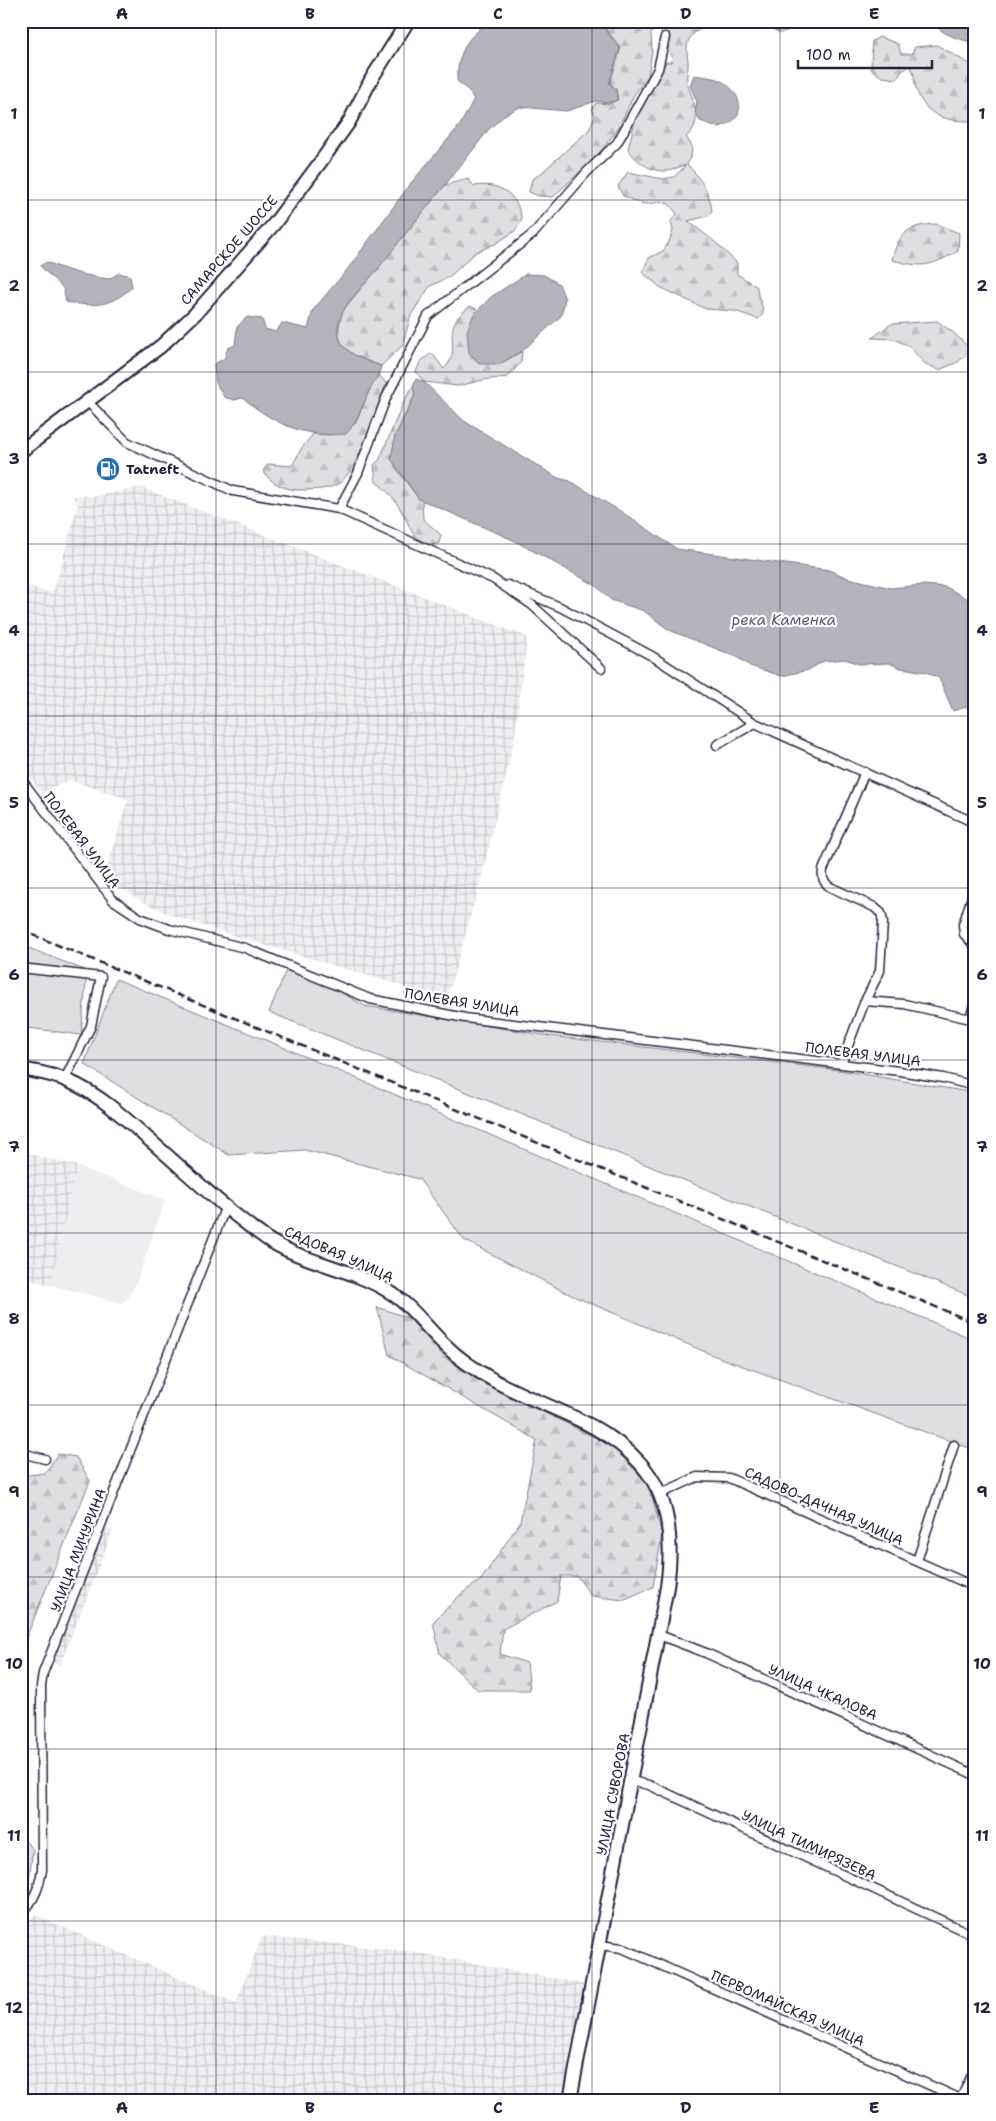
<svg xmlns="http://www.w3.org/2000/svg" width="996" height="2121" font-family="'Shantell Sans',sans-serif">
<defs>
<pattern id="industrial-grid" width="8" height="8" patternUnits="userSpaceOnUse" patternTransform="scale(1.25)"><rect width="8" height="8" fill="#eeeef1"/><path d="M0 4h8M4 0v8" fill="none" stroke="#ccccd0"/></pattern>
<pattern id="forest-firs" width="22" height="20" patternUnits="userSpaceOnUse" patternTransform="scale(1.25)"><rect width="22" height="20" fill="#dfdfe2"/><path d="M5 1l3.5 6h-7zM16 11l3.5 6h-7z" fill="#bfbfc3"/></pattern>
</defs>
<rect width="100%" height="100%" fill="#fff"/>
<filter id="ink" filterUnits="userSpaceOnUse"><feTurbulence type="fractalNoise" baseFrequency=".02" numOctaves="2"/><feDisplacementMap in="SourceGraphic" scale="10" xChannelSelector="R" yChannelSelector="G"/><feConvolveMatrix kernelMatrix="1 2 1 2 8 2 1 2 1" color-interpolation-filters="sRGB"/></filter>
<g filter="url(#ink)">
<path fill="#eeeef1" d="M77 1166 165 1200 136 1283 128 1298 121 1303 51 1285Z"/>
<path fill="url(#industrial-grid)" d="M140 487 527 637 514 741 482 875 447 999 238 937 171 915 145 903 104 877 128 799 69 780 41 793 29 775 21 768V604L27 585 48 592 54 590 78 504 72 496H99Z
M21 1152 77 1166 51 1285 21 1278Z
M106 1527 113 1530 60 1665 52 1662Z
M35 1915 236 2003 262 1936 414 1952 583 1984 561 2100H21V1929Z"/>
<path fill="url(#forest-firs)" stroke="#80808e" d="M599 21H728C717 26 700 26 692 35 685 43 687 53 688 61 689 69 685 76 688 85 694 104 704 122 686 137L692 146 691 158 687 164C700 178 710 192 712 211L708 216 688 221 715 242 737 263V274L757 287C757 298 763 303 763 314L758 319 735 311 706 309 660 287 642 272 649 258 663 251 669 242 673 230 671 221 677 214 669 204 659 201C647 208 635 201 623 196L618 186 628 172 663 179 674 177 686 165C680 166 673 170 667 171 650 172 636 161 628 149L636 117 666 62H671L672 55 668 51 670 24 657 25 651 34 652 51 648 76 634 95 619 127 598 155 553 197 539 196 529 192 532 179 539 175 589 130 595 116 592 109 596 103 608 104 618 100 616 89 610 83 621 48Z
M757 21H817L780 33Z
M880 37 898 44 901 54H912L915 47 937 45 975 67V116L971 121C944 121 925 116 916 88 913 79 916 74 910 66L902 71 897 79 882 77 871 69 872 41Z
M468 179 474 186C501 182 517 194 522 220L515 231 495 244 476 252 449 277 430 286 411 315 402 346 381 366C350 355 328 347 344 309L445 185Z
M936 224 959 233 958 251C929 267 923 268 892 260 898 233 909 225 936 224Z
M470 306 478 310 474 314 500 364 522 351 521 362 508 377 483 380 458 386 424 382 416 372 420 362 432 353 444 369C461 352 446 337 456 320 459 315 466 310 470 306Z
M937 321 954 333 971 350 958 362 939 370 924 363 909 346 894 339 872 338 891 324Z
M379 375 386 383C377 406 358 475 336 485 325 490 310 490 298 490 284 489 270 483 263 471L268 464 292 466 301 449 313 434 330 435 355 424 370 389Z
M413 386 415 395 395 436V467L419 499 422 500 423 519 441 535 439 543 428 546C409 536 412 528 402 512 395 499 387 490 376 482L374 465 380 459 403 403Z
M377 1307 409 1318 445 1358 494 1387 612 1446 649 1485 662 1535 653 1587 623 1600 591 1596 577 1576H561L557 1601 503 1629 500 1654 527 1663 530 1690H478L440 1654 433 1622 461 1594 481 1580 520 1522 537 1440 389 1355Z
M58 1454 76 1457 90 1481 24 1643 21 1645V1476L45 1473Z
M21 1837 33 1849 28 1887 21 1895Z"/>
<path fill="#dfdfe2" stroke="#80808e" d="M21 945 87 971 81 1035 21 1027Z
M287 968 330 986 365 1006 550 1036 839 1070 975 1093V1298L269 1012Z
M116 979 273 1043 975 1340V1450L715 1356 571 1295 464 1240 419 1179 305 1150 229 1155 84 1064Z"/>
<path fill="#b4b4bc" stroke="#7a7a88" d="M484 21H598L620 48 609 83 616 89 617 100 608 103 596 101 567 111 520 107 506 114 489 129C453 177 414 222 377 270 365 285 344 302 339 322 332 350 361 359 381 366 379 376 374 381 369 391 362 406 358 421 346 434 305 438 274 424 243 398L234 400 224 397 216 383 214 364 224 359 228 348 235 345 237 327 247 317 262 319 265 329 276 332 282 323 308 329 313 310 347 270 411 183 460 125 474 99 469 91 457 81C457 68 460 54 467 43 472 34 480 32 484 21Z
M932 21H975V43C959 39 941 35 932 21Z
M694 75C701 76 710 77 717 79 742 89 751 121 718 127L700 121 695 112 697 102 690 85Z
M47 262C67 271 86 276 109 279L119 273 130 276 132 287C110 307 94 307 66 302L63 288 40 266Z
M526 274 544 275 559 284 565 299 561 316 522 351 500 364H480L469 353 467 331 474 314 491 297Z
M416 379 424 382 464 421 558 478 570 481 620 511 677 549 829 570 848 578 891 588 924 585 946 587 975 603V711L966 707 953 711 939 678 926 672 901 668 889 663 859 664 845 659 824 661 808 670 782 676 750 666 737 657 669 630 644 611 611 600 595 585 513 540 419 499 391 459 395 436 415 395 413 386Z"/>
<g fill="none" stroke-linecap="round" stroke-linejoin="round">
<g stroke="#22223b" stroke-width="11">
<path id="minor" d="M86 400 127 442 233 491 339 509 493 579 532 605 601 668
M339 509 358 473 386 398 428 316 533 234 587 172 617 143 658 69 665 37
M508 585 560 607 652 656 755 723
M717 745 755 723 975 823
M21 779 113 900 140 918 169 929 245 948 370 999 465 1018 899 1071 943 1078 975 1086
M975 887 963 925 964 934 975 946
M21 968 101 977 91 1026 65 1079
M865 1001 904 1004 975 1020
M970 1019 975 1001
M841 1064 865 1001 880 971 883 922 881 913 874 907 830 887C823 882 822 878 823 870L865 772
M21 1453 45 1459
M660 1494 697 1477 729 1478 975 1587
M917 1561 954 1445
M659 1635 706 1653 975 1775
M631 1781 649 1785 975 1936
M21 1914C34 1901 39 1888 42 1870L41 1686 43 1673 226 1206
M600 1945 622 1948 963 2100
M961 2098 975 2069"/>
</g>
<g stroke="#22223b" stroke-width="16">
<path id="primary" d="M21 451 161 346 195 314 274 224 319 164 349 122 372 78 408 21
M21 1069C37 1072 53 1074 68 1081 97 1093 123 1116 146 1137 186 1171 224 1209 267 1239 304 1263 351 1268 388 1291 411 1305 426 1327 445 1345 460 1360 477 1371 495 1381 542 1407 603 1421 640 1463 671 1497 673 1543 667 1587L570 2100"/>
</g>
<use href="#minor" stroke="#fff" stroke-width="8"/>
<use href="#primary" stroke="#fff" stroke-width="12"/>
<path stroke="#22223b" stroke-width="2.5" stroke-dasharray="8 4" stroke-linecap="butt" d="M21 930 975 1323"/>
</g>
</g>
<path fill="none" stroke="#22223b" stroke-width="1" stroke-opacity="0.55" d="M216 21V2100M404 21V2100M592 21V2100M780 21V2100M21 200H975M21 372H975M21 544H975M21 716H975M21 888H975M21 1060H975M21 1233H975M21 1405H975M21 1577H975M21 1749H975M21 1921H975"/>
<defs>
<g id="fuel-disc" transform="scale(1.25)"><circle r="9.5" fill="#1f6fb2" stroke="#fff"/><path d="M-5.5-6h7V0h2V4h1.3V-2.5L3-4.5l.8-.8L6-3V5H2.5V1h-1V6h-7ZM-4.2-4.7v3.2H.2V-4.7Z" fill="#fff"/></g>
</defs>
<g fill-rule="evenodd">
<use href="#fuel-disc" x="108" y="469"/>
</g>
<g text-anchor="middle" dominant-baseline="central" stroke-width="4.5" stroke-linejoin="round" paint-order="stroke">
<g font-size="14" fill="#22223b" stroke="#fff">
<text transform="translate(229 250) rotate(-49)">САМАРСКОЕ ШОССЕ</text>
<text transform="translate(82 840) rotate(53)">ПОЛЕВАЯ УЛИЦА</text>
<text transform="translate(462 1002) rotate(9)">ПОЛЕВАЯ УЛИЦА</text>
<text transform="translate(863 1054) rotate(7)">ПОЛЕВАЯ УЛИЦА</text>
<text transform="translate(339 1254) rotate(24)">САДОВАЯ УЛИЦА</text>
<text transform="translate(824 1506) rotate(24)">САДОВО-ДАЧНАЯ УЛИЦА</text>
<text transform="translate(78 1550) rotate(-69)">УЛИЦА МИЧУРИНА</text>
<text transform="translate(823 1692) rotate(24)">УЛИЦА ЧКАЛОВА</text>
<text transform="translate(613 1794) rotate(-79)">УЛИЦА СУВОРОВА</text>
<text transform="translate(809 1845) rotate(25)">УЛИЦА ТИМИРЯЗЕВА</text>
<text transform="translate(788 2008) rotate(24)">ПЕРВОМАЙСКАЯ УЛИЦА</text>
</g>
<g font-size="14" font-weight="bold" fill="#22223b" stroke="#fff" text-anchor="start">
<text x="126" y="469">Tatneft</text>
</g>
<g font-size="15" font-style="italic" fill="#5c5c6f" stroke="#fff">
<text x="784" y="620">река Каменка</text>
</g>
</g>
<rect width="996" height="2121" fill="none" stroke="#fff" stroke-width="55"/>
<path d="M798 60v8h134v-8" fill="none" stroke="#22223b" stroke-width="2.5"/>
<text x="806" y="60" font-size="15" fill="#22223b" stroke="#ffffff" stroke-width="4" paint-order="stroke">100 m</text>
<rect x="28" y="28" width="940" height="2066" fill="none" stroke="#22223b" stroke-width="2"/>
<g font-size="16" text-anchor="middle" font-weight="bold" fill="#22223b">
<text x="122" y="19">A</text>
<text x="310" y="19">B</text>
<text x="498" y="19">C</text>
<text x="686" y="19">D</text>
<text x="874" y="19">E</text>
<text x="14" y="119">1</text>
<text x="982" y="119">1</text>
<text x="14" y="291">2</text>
<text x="982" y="291">2</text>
<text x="14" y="464">3</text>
<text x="982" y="464">3</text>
<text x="14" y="636">4</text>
<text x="982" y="636">4</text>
<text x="14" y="808">5</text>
<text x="982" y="808">5</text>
<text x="14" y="980">6</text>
<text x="982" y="980">6</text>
<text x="14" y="1152">7</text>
<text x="982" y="1152">7</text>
<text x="14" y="1324">8</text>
<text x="982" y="1324">8</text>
<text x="14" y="1497">9</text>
<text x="982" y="1497">9</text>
<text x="14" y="1669">10</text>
<text x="982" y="1669">10</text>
<text x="14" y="1841">11</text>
<text x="982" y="1841">11</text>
<text x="14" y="2013">12</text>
<text x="982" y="2013">12</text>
<text x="122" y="2113">A</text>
<text x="310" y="2113">B</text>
<text x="498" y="2113">C</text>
<text x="686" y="2113">D</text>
<text x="874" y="2113">E</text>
</g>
</svg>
